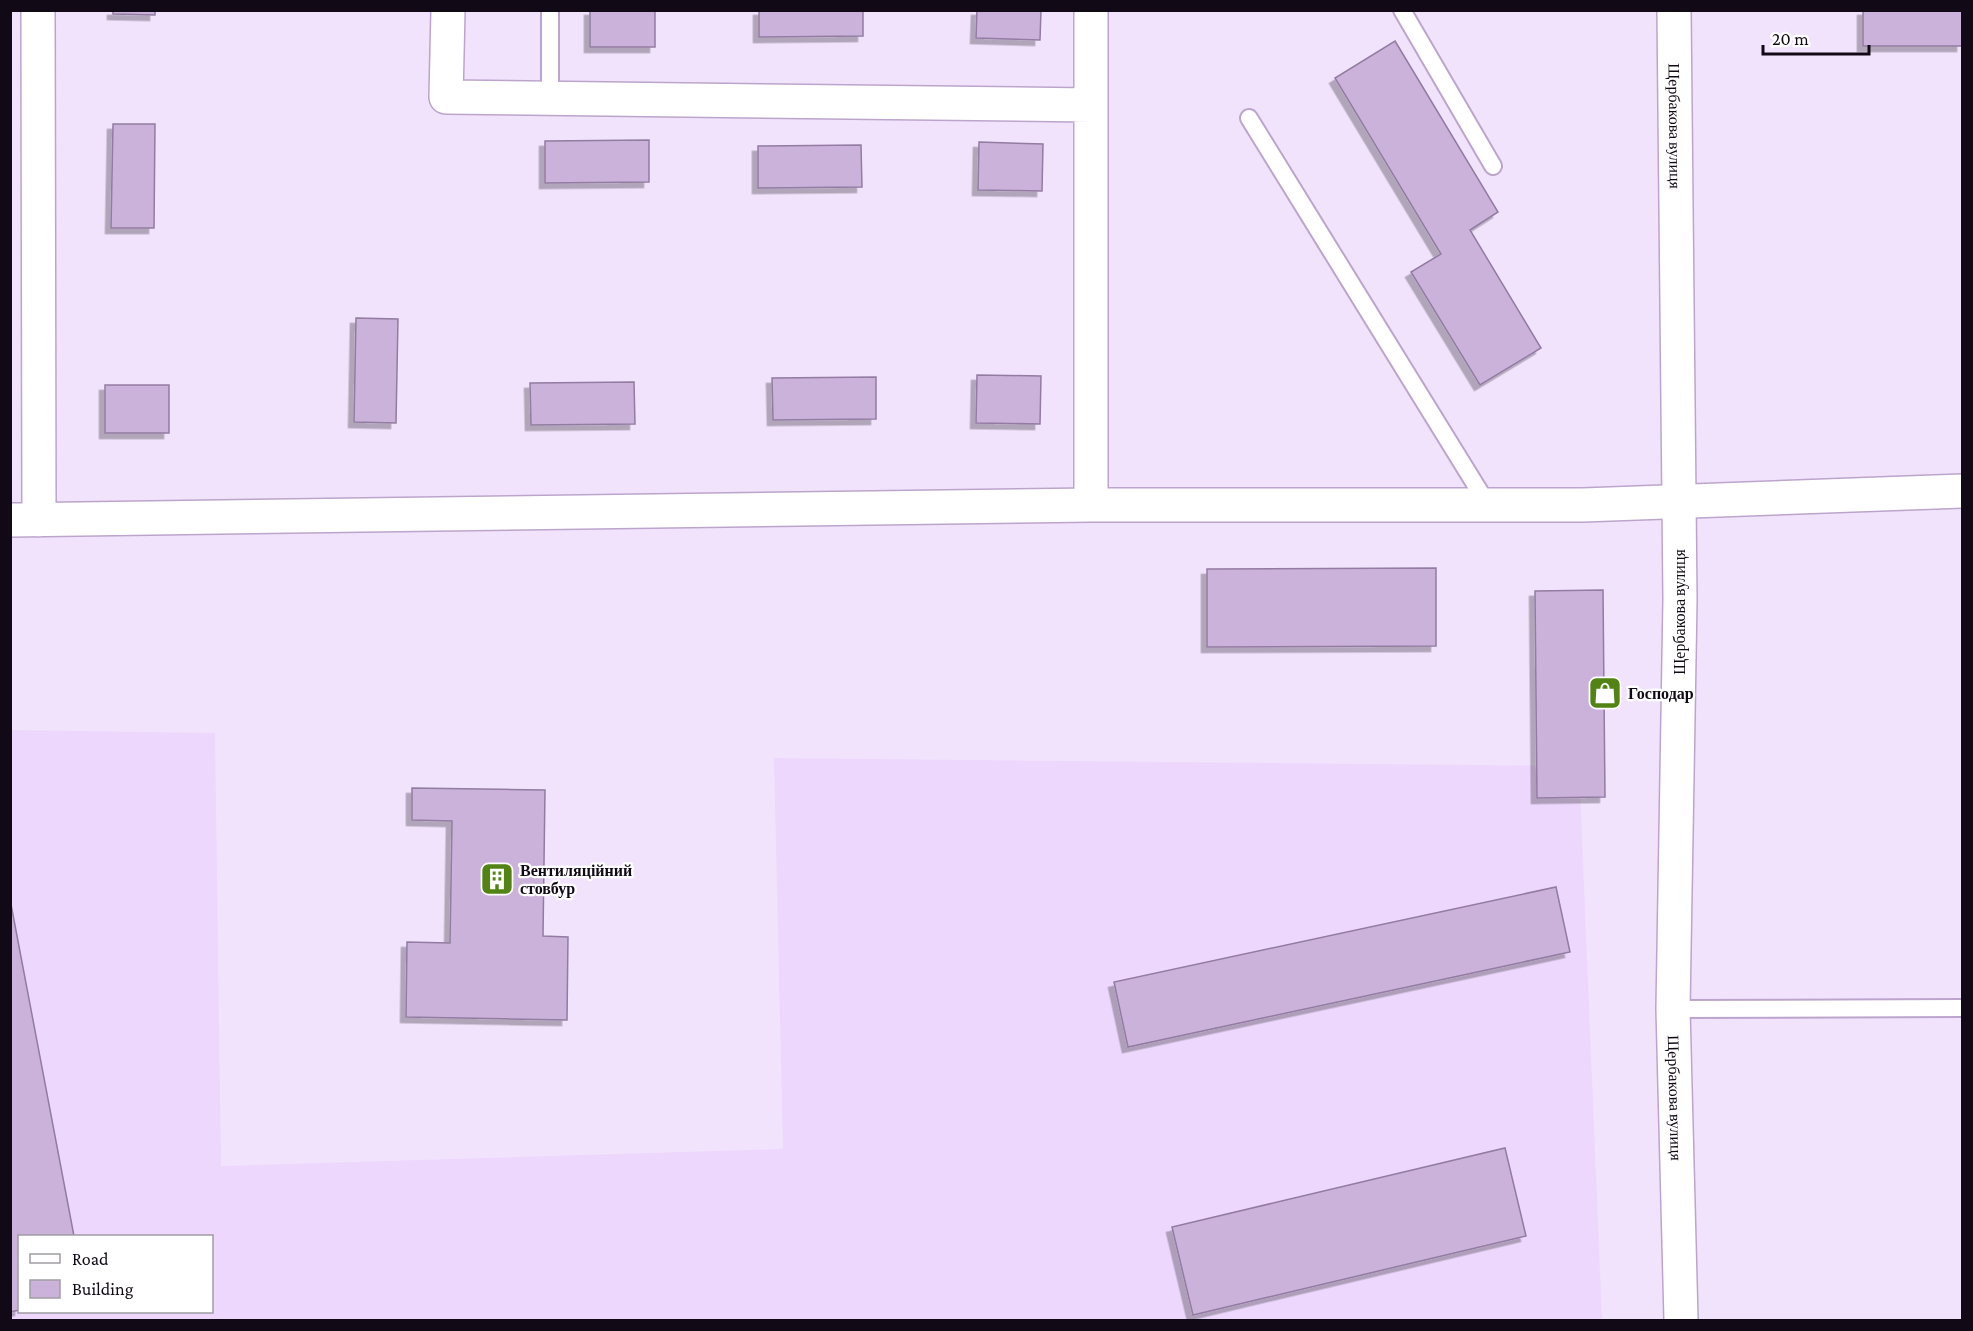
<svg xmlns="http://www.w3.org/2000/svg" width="1973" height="1331" font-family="'Crimson Pro',serif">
<defs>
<filter id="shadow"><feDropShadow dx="-5.5" dy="5.5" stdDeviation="0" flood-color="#0004"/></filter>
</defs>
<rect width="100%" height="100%" fill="#f2e3fc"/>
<path fill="#edd7fd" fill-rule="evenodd" d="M11 730 215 733 221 1166 783 1149 774 758 1579 766 1602 1320H11ZM20 1236H212V1312H20Z"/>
<path fill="#cab2da" stroke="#927ca1" stroke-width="1.5" filter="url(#shadow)" d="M113 10H155V15L113 14Z
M590 10H655V47H590Z
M759 10H863V36L759 37Z
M977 10H1041L1040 40 976 38Z
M1863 10H1962V46H1863Z
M1395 41 1498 212 1470 230 1541 348 1480 385 1411 272 1441 254 1335 78Z
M113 124H155L154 228H111Z
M649 140V182L545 183V141Z
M979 142 1043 144 1042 191 978 190Z
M861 145 862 187 758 188V146Z
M356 318 398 319 396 423 354 422Z
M977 375 1041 376 1040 424 976 423Z
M876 377V419L773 420 772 378Z
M634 382 635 424 531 425 530 383Z
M105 385H169V433H105Z
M1436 568V646L1207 647V569Z
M1603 590 1605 797 1537 798 1535 591Z
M412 788 545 790 543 936 568 937 567 1020 406 1017 407 942 450 943 452 821 412 820Z
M1556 887 1570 952 1128 1047 1114 982Z
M10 899 74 1236H20V1310L10 1312Z
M1505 1148 1526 1236 1193 1315 1172 1227Z"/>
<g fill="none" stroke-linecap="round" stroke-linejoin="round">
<g stroke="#bca5cc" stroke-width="20">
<path id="lane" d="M550 10V98
M1402 10 1493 166
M1249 118 1488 505
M1673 1009 1962 1008"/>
</g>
<g stroke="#bca5cc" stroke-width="36">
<path id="street" d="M38 10 39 520
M448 10 446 97 1091 105
M1091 10V505
M10 520 1091 505H1583L1962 491"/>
</g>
<g stroke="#bca5cc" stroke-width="36">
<g id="secondary">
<path id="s1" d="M1674 10 1680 599 1673 1009 1681 1320"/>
</g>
</g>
<use href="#lane" stroke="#fff" stroke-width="16"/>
<use href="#street" stroke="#fff" stroke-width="33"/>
<use href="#secondary" stroke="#fff" stroke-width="33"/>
</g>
<defs>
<g id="shop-square" transform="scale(1.725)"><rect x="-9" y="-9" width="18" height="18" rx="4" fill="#528314" stroke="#fff"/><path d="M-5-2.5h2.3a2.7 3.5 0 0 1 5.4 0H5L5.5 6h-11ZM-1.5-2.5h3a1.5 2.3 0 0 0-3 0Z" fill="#fff"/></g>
<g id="building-square" transform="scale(1.725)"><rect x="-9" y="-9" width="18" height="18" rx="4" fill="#528314" stroke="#fff"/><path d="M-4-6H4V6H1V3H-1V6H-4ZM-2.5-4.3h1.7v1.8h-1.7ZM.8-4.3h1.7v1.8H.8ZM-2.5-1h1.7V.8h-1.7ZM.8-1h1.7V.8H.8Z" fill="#fff"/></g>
</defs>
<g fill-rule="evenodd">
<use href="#shop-square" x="1605" y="693"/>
<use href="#building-square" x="497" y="879"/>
</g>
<g text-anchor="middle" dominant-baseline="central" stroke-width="4.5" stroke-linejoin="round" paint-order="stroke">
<g font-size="16" fill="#110916" stroke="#fff">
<text stroke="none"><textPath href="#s1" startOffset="116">Щербакова вулиця</textPath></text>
<text transform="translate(1679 612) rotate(-90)">Щербакова вулиця</text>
<text stroke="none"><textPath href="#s1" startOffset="1088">Щербакова вулиця</textPath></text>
</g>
<g font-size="16" font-weight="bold" fill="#110916" stroke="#fff" text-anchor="start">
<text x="1628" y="693">Господар</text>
<text x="520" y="870">Вентиляційний<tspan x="520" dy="18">стовбур</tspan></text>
</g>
</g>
<rect width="1973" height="1331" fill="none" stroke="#110916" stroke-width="24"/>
<rect x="18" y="1235" width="195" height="78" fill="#ffffff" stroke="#a09da2" stroke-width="1.5"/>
<rect x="30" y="1254" width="30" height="9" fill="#ffffff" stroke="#a09da2" stroke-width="1.5"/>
<text x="72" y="1265" font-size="18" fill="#110916">Road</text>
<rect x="30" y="1280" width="30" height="18" fill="#cab2da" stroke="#a09da2" stroke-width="1.5"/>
<text x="72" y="1295" font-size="18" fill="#110916">Building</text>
<path d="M1763 45v9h106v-9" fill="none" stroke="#110916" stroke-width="3"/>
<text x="1772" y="45" font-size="18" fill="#110916" stroke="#ffffff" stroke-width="4.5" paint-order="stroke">20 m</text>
</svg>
